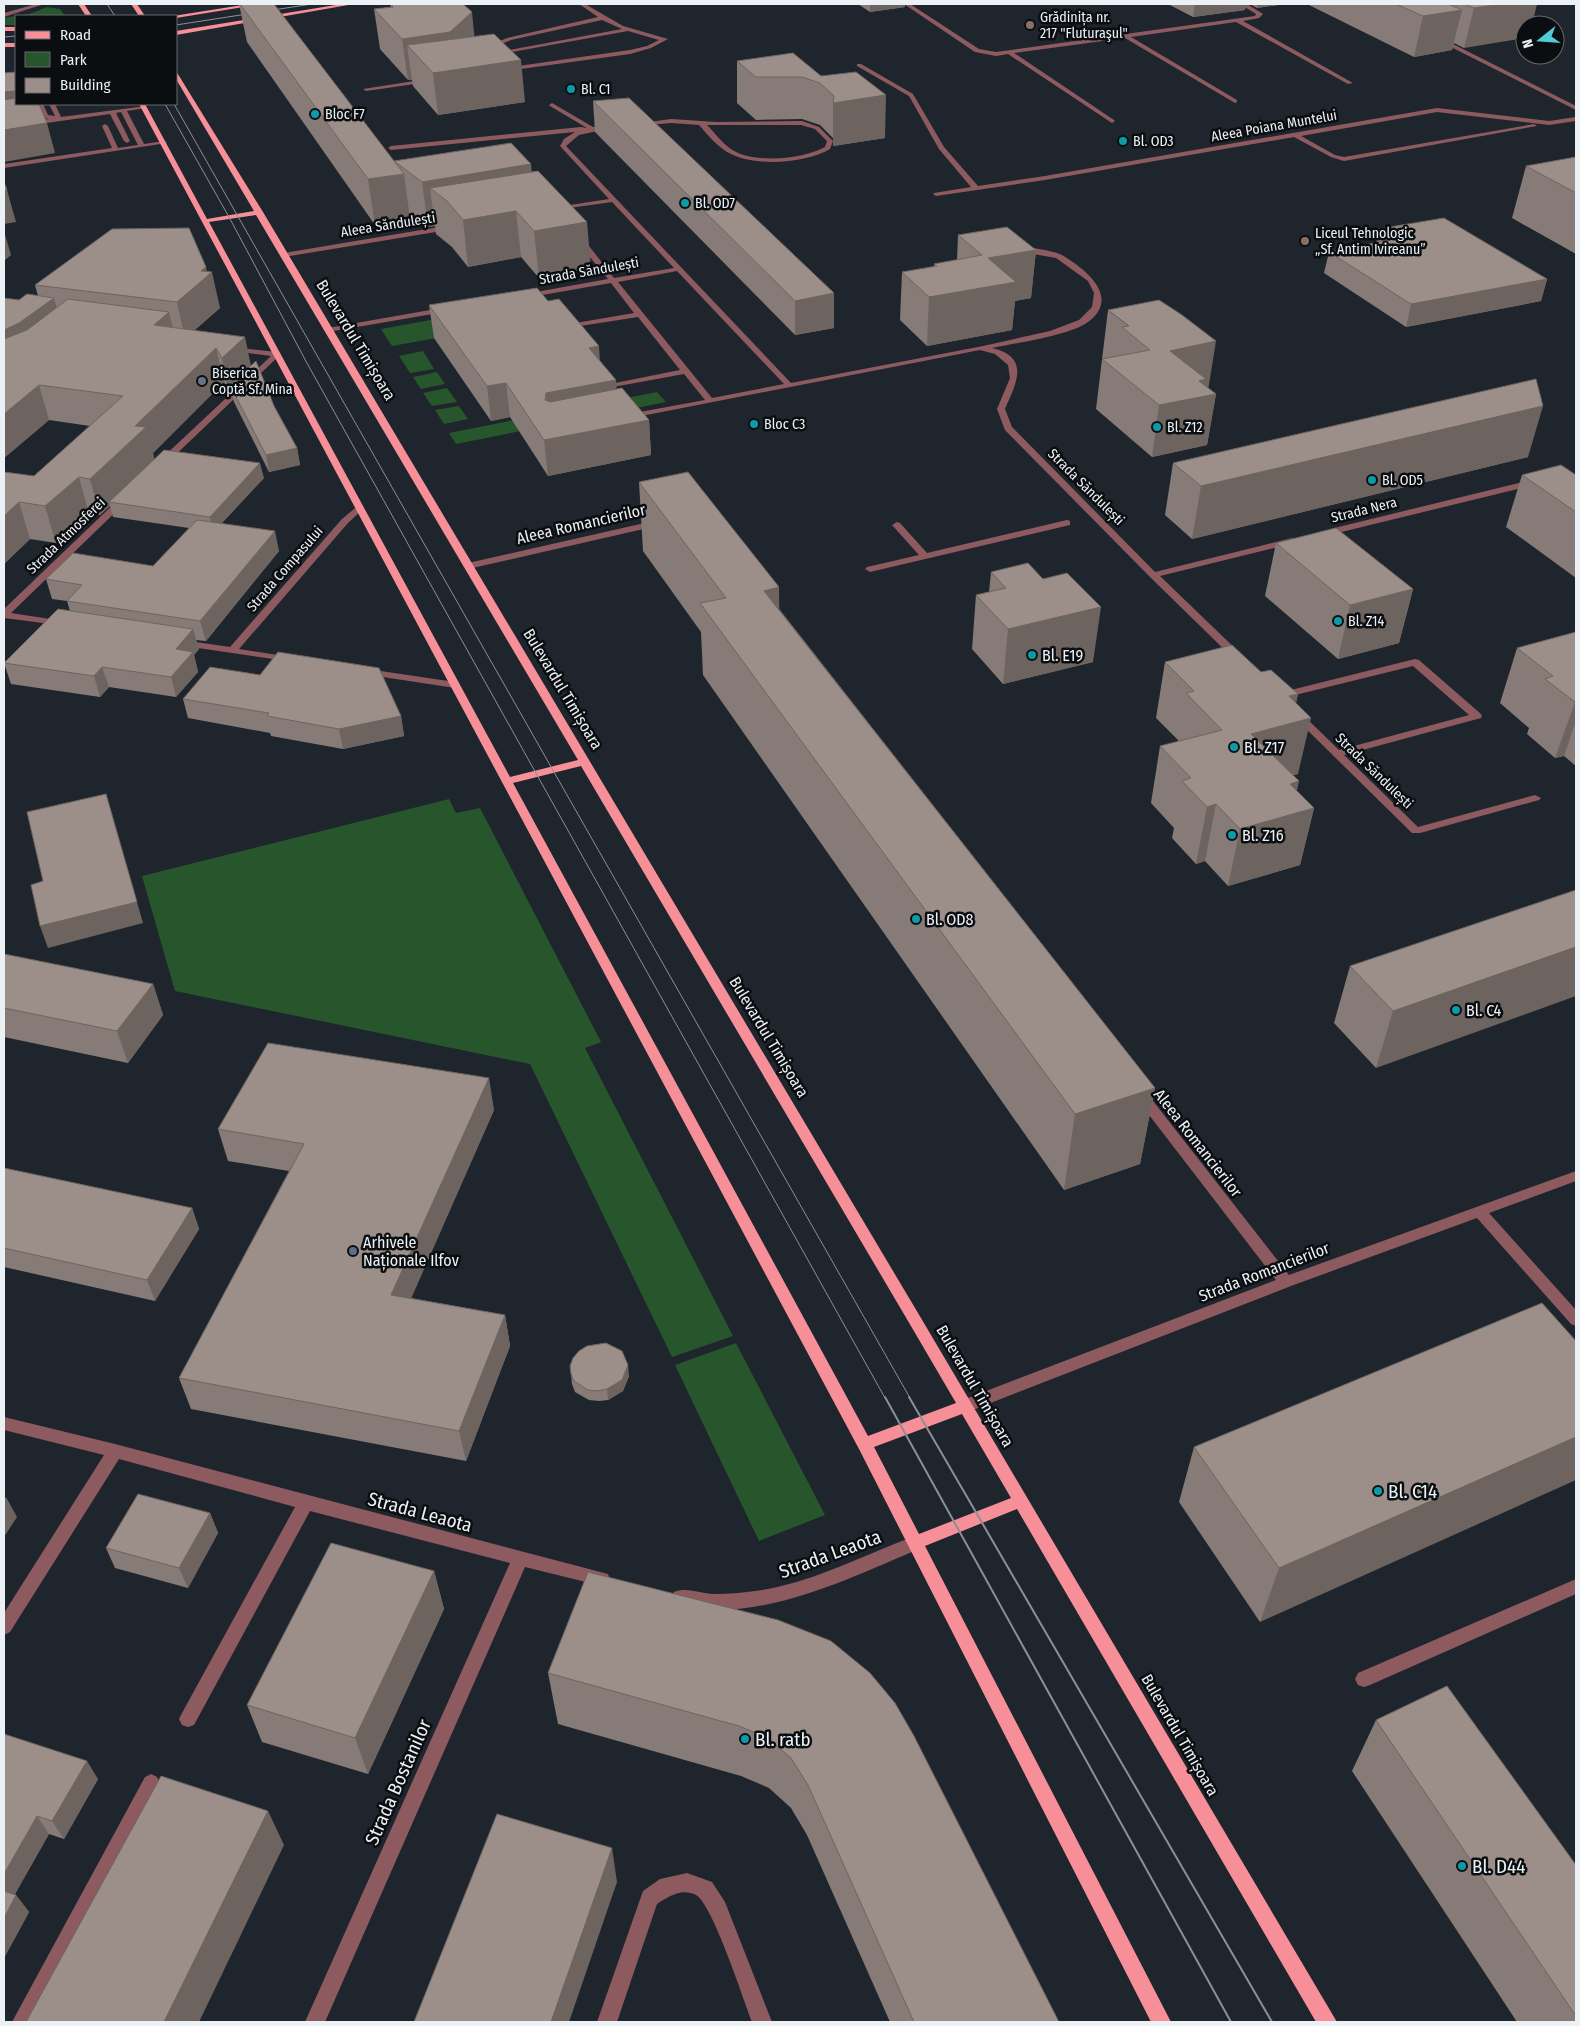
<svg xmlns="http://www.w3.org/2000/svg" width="1580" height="2026" font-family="'Fira Sans Condensed',sans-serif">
<rect width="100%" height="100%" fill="#1f252d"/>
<path fill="#27552c" d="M47 7 60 9 65 16H16V25H4V18L29 14Z
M458 315 470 332 392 346 381 329Z
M423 351 434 369 410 373 399 356Z
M437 372 445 384 421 389 413 377Z
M447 388 457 402 432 406 423 393Z
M657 392 666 402 456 444 449 433Z
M459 406 468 419 444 424 435 410Z
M449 799 456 813 480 808 601 1042 585 1048 733 1336 672 1357 530 1064 175 991 142 876Z
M736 1343 825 1515 759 1541 675 1365Z"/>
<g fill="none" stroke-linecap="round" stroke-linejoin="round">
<path fill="#8d5b5f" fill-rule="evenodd" d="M36 4H44L4 17V13Z
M579 4H585L623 26 668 39 651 48 630 54 506 71 504 68 630 50 647 46 659 40 628 31 496 55 493 53 622 29 602 20 511 40 488 49 485 47 507 38 598 17Z
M904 4H910L979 49 996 52 1255 16 1256 14 1240 4H1247L1263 14 1259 18 1243 21 1353 83 1348 84 1236 22 1131 37 1237 100V102L1235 103 1125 38 1014 53 1114 120 1115 121 1112 123 1008 54 996 56 975 52Z
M1439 37 1576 106V110L1437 40Z
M857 64H861L913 94 944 147 978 186 1045 176 1437 108 1549 121 1576 117V121L1549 125 1437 112 1301 136 1335 155 1344 157 1534 124 1537 126 1344 161 1331 157 1294 137 1045 180 936 196 933 194 934 193 971 187 939 149 909 96 857 66Z
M427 79 429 82 366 91 363 89Z
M552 103 593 127 612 126V128L579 135 566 146 791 383 983 346 1050 331 1079 320 1092 307 1094 293 1088 281 1056 258 1016 251V247C1025 246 1054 251 1062 255 1087 270 1123 299 1085 324 1065 336 1016 343 992 348 1031 357 1016 384 1005 409L1012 427 1155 572 1292 538 1295 539V543L1160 576 1243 656V660H1235L1150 577 1005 430 997 409 1010 378 1008 365 995 354 980 350 626 419V415L629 414 705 400 684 374 602 389V385H605L680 370 638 317 561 329 560 327 564 325 634 313 611 283 525 298 521 296 525 294 608 279 575 239 579 237H582L614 278 674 268 612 202 555 210 554 209 557 207 609 199 560 146 564 139 575 132 391 150 388 148 391 146 581 127 587 128 550 106 549 105ZM677 271 784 384 712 398 618 282Z
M37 104H43L48 115 55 116 49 104H55L61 117 146 106V108L127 111 144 144 164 141 167 143 4 168V164L112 148 102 126 105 124 108 126 118 148 138 145 121 112 116 113 130 141 127 143 124 141 110 114 4 129V125L48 119 43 117Z
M671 119 716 122 802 121 819 127 833 141 830 149C806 163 757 167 731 154 718 148 708 135 699 125L671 123 637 126 634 124ZM707 125H801L815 129 827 141 825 147C803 159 759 163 736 152 724 146 716 134 707 125Z
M451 225H454V229L284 257 280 255 284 253Z
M447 307 451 309 450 311 328 332 324 330 328 328Z
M229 347 277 352 281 354 166 464H160V460L271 356 232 351 228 349Z
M1535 479 1539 482 1538 484 1321 537 1316 534 1318 532Z
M123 497 127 500 126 502 11 613 63 621 68 624 66 626 4 618V609L120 498Z
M360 504 363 505V509L348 523 239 649 290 657 294 658V662L178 645 177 643 182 640 230 647 342 519Z
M658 520 661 521V525L468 569 463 566 468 563Z
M1067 520 1070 521V525L870 572 865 569 867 567 919 555 892 525 897 522 900 523 927 553Z
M1415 659 1419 660 1481 714 1482 716 1481 718 1344 755 1418 827 1535 795 1541 798 1539 800 1420 833H1412L1293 716 1298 713 1302 714 1339 750 1469 715 1413 666 1279 699 1274 696 1275 694Z
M367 669 455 682 460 685 455 688 363 674 362 672Z
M1141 1090 1146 1092 1289 1275 1576 1171V1181L1489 1213 1576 1310V1326L1571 1324 1477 1218 1291 1286 970 1411 965 1412 960 1411 957 1406 960 1401 1276 1280 1136 1098 1134 1095 1136 1092Z
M4 1417 115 1444 608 1574 610 1579 608 1584 602 1586 525 1567 325 2022H305L510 1563 310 1511 194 1725 188 1727 182 1725 179 1719 182 1713 295 1507 119 1459 10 1632 4 1635V1613L104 1455 4 1430Z
M915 1536 921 1538 923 1543 921 1548C855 1576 746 1630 674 1602L672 1597 674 1592C686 1587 699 1593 712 1594 731 1594 750 1592 768 1589 820 1579 866 1554 915 1536Z
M1576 1579V1594L1370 1685 1364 1687 1358 1685 1355 1679 1358 1673Z
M151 1774 157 1777 160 1783 157 1789 32 2022H12L145 1777Z
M687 1873 712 1882 725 1902 772 2022H752C744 2001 712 1903 696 1895 682 1888 669 1896 657 1904L617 2022H597L643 1891 660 1879Z"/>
<path fill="#f68f98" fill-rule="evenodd" d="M78 4H84L92 16H86Z
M131 4H137L145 16H139Z
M249 4H262L176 18 173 16Z
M342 4H354L176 35V31Z
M4 27H16V31H4Z
M4 43H16V47H4Z
M176 71 263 212 918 1313 1337 2022H1316L1017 1509 925 1546 1171 2022H1151L859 1449 139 104H145L207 219 254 211 176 79ZM256 215 578 760 510 777 209 222ZM581 766 908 1321 956 1403 868 1436 513 783ZM962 1414 1011 1498 919 1534 874 1447Z"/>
<path stroke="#8b9096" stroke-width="1" d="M107 4 115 16
M176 25 312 4
M4 37 16 36
M165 104 229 217 308 365 885 1398
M174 104 910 1398"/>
<path stroke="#8b9096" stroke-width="2" d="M885 1397 1231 2022
M909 1397 1272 2022"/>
</g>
<path fill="#867b76" d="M239 4H274L394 161 532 172 591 268 539 278 521 257 468 267 452 247 436 234 435 226 428 227 409 213 410 219 375 225 247 42Z
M390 4 474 36 525 102 438 115 413 86 412 80H408L380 49 374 9 391 7Z
M858 4H905V7L870 12Z
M1168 4H1246L1245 10 1193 17Z
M1250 4H1285L1257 8Z
M1307 4H1537L1464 48 1454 43 1452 50 1414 57Z
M793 53 885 138 833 146V138L820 125 802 119 756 120 737 103V61Z
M593 101 834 293V328L795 335 595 132Z
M1576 157V254L1512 218 1526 166Z
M1378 229 1547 279 1541 301 1406 327 1324 273 1329 252 1376 243Z
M958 235 1036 250 1031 298 1015 301 1012 330 927 346 900 320 902 272 934 267V264L957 260Z
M207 272 220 308 194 330 251 366 297 448 300 465 269 472 234 402 231 391 229 393 224 382 153 453 154 459 264 478 222 523 279 551 206 641 196 640 199 649 194 655 198 672 176 697 109 687 100 697 11 684 4 663 70 611 67 601 52 599 46 579 153 566 189 528 113 517 110 506 100 515 89 514 56 543 30 539 4 564V472L34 476 90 426 49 420 4 458V298L19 300 38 296 35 285Z
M429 305 616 389 649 420 651 455 548 476 510 417 491 421 434 338Z
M1108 310 1216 394 1207 445 1152 457 1096 409Z
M1528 457 1192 539 1165 515 1173 463Z
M1522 475H1576V578L1506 527Z
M639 482 780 610 1155 1088 1140 1164 1064 1190 703 675 701 632 643 551Z
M1276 543 1413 589 1399 643 1338 659 1265 596Z
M991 572 1093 662 1003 684 972 649 976 595 989 592Z
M1576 632V766L1564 756 1555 758 1527 734 1529 728 1500 703 1517 648Z
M1165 662 1261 672 1298 694 1296 703 1298 774 1293 775 1297 791 1314 808 1300 865 1228 886 1205 861 1196 864 1172 838 1174 828 1151 803 1160 746 1178 742V740L1156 718Z
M183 699 401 716 404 736 343 749 271 736 270 733 188 718Z
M1576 890 1376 1068 1334 1023 1350 966Z
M4 954 153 984 163 1015 128 1063 4 1037Z
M494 1110 411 1298 505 1315 510 1346 466 1461 191 1409 179 1378 289 1171 228 1161 218 1129Z
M4 1168 192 1208 199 1229 155 1301 4 1267Z
M1576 1341 1260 1622 1179 1502 1194 1447Z
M571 1374 629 1376 623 1391 608 1400 599 1401 589 1400 575 1392 572 1384Z
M210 1513 218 1533 188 1588 115 1568 106 1548Z
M434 1571 444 1609 368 1774 262 1742 247 1705Z
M778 1620 1059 2022H890L807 1835 791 1808 769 1788 741 1776 558 1724 548 1673Z
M1376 1720 1576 1865V2022H1517L1352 1771Z
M4 1734 98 1779 64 1839 49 1834 15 1894 29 1912 4 1958Z"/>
<path fill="#6d6460" d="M870 4H905V7L870 12Z
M916 4H928L916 5Z
M1195 4H1246L1245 10 1193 17Z
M1257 4H1285L1257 8Z
M1502 4H1537L1532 25H1525V38L1464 48 1474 8Z
M1462 10 1452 50 1414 57 1423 16Z
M472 12 476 52 521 60 525 102 438 115 433 73 407 45 412 80H408L402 39Z
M16 91V104L4 123V92Z
M886 95 885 138 833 146V103Z
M47 123 55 153 4 162V130Z
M531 164 535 209 516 211 521 257 468 267 463 220 447 201 430 188 435 226 428 227 422 182Z
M404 174 410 219 375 225 368 179Z
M4 190H7L16 222 4 224Z
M587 222 591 268 539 278 534 231Z
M4 231 11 255 4 261Z
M1036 250 1031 298 1015 301 1012 330 927 346 929 297 988 258Z
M206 267 208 276 212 272 220 308 185 339 177 302 201 271Z
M1547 279 1541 301 1406 327 1411 304Z
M834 293V328L795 335V301Z
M54 298 63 331 4 369V330Z
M169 312 177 346 154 325Z
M245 337 252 371 230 385 231 391 229 393 222 358Z
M1216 341 1208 391 1216 394 1207 445 1152 457 1159 405 1170 351Z
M599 346 601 380 589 348Z
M216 348 224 382 153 453 155 463 109 502 110 506 100 515 90 479 135 426Z
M616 380 618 415 548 435 545 400 546 393Z
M506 383 510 417 491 421 487 386Z
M39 385 49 420 4 458V414Z
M1543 406 1528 457 1192 539 1201 486Z
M649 420 651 455 548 476 544 440Z
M297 448 300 465 269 472 266 455Z
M260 463 264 478 213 532 210 517Z
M79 477 89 514 56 543 45 506Z
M19 502 30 539 4 564V516Z
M275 531 279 551 206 641 200 621Z
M779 587 780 658 764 591Z
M1413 589 1399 643 1338 659 1350 605Z
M1101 607 1093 662 1003 684 1008 629Z
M193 629 199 649 194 655 198 672 176 697 171 677 176 649Z
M102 667 109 687 100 697 94 676Z
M1298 694 1291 723 1311 718 1298 774 1239 790 1251 734 1289 696Z
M1575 702H1576V721L1564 756 1555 758Z
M401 716 404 736 343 749 339 729Z
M1299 781 1292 814 1314 808 1300 865 1228 886 1240 829 1290 784Z
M106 794 143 923 48 948 40 926Z
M1216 804 1205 861 1196 864 1207 807Z
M1576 947V996L1376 1068 1393 1011Z
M153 984 163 1015 128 1063 117 1031Z
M489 1078 494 1110 399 1326 391 1295Z
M1155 1088 1140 1164 1064 1190 1075 1114Z
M192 1208 199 1229 155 1301 147 1280Z
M505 1315 510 1346 466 1461 459 1431Z
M628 1365 629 1376 623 1391 608 1400 607 1389Z
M1576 1437V1480L1260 1622 1279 1568Z
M6 1497 17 1517 4 1537V1500Z
M210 1513 218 1533 188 1588 179 1568Z
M434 1571 444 1609 368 1774 355 1738Z
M87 1761 98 1779 64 1839 52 1821Z
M268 1811 284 1845 199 2022H164Z
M37 1816 49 1834 8 1906 4 1899V1874Z
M612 1848 617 1882 569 2022H551Z
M16 1895 29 1912 4 1958V1918Z"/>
<path fill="#9c8f89" stroke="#6d6460" d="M240 4H274L394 161 511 143 531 164 422 182 394 161 404 174 368 179Z
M391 4H463L472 12 450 32 402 39 374 9 393 7Z
M1396 4H1448L1462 10 1423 16Z
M1464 4H1502L1474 8Z
M494 34 521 60 433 73 407 45Z
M793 53 821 76 856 72 886 95 833 103 834 96 820 83 802 77H756L737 61Z
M16 72V91L4 92V73Z
M16 98V104H39L47 123 4 130V100Z
M629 98 834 293 795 301 593 101Z
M1576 157V193L1526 166Z
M538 171 587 222 534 231 516 211 463 220 447 201 430 188Z
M4 182 7 190H4Z
M1444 218 1547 279 1411 304 1329 252 1394 239 1378 229Z
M1007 227 1036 250 988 258 1016 282 929 297 902 272 937 266 934 264 982 255 958 235Z
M189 228 206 267 201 271 212 272 177 302 35 285 112 229Z
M537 288 548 301 559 299 599 346 589 348 616 380 546 393 545 400 550 402 622 388 649 420 544 440 506 383 487 386 429 305Z
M27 294 54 298 19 323 4 330V298L19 300Z
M68 299 169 312 154 325 245 337 222 358 216 348 135 426 146 427 90 479 79 477 45 506 19 502 4 516V472L34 476 123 396 39 385 4 414V339L27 330Z
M1159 300 1182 315 1216 341 1170 351 1206 379 1199 381 1216 394 1159 405 1102 359 1150 350 1122 327 1129 326 1108 310Z
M256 361 274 406 297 448 266 455 230 385Z
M1536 379 1543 406 1201 486 1173 463Z
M164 450 260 463 210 517 109 502Z
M1561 465 1576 475V512L1522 475Z
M688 472 779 587 764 591 1155 1088 1075 1114 700 603 726 598 639 482Z
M197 520 275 531 200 621 67 601 82 585 46 579 73 553 153 566Z
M1336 528 1413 589 1350 605 1276 543Z
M1028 563 1043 579 1067 573 1101 607 1008 629 976 595 1006 588 991 572Z
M58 609 193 629 176 649 193 652 171 677 102 667 94 676 4 663Z
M1576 632V702H1575L1545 679 1553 676 1517 648Z
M1232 645 1261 672 1271 670 1298 694 1289 696 1311 718 1251 734 1299 781 1290 784 1314 808 1240 829 1216 804 1207 807 1182 781 1191 778 1160 746 1222 730 1186 693 1194 691 1165 662Z
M278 652 379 668 401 716 339 729 267 716 269 713 183 699 210 667 260 675Z
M106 794 137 902 40 926 31 885 43 881 27 812Z
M1576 890V947L1393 1011 1350 966Z
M4 954 153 984 117 1031 4 1008Z
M268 1043 489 1078 391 1295 505 1315 459 1431 179 1378 304 1144 218 1129Z
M4 1168 192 1208 147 1280 4 1248Z
M1542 1303 1576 1341V1437L1279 1568 1194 1447Z
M606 1343 622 1351 628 1365 622 1380 607 1389 597 1391 588 1390 574 1381 571 1374 570 1366 573 1358 579 1351 587 1346Z
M138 1494 210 1513 179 1568 106 1548Z
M331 1543 434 1571 355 1738 247 1705Z
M588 1572 778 1620 831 1641 870 1673 895 1703 914 1736 1059 2022H914L808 1785 791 1758 768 1738 739 1726 548 1673Z
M1447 1686 1576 1865V2016L1376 1720Z
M4 1734 87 1761 52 1821 37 1816 4 1874Z
M161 1776 268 1811 164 2022H26Z
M497 1814 612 1848 551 2022H414Z
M4 1891 16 1895 4 1918Z"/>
<g fill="#8d6e63" stroke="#0b0e11" stroke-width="2">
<circle cx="1030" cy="25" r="5"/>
<circle cx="1305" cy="241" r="5"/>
</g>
<g fill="#0f9aa8" stroke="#0b0e11" stroke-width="2">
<circle cx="571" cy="89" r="5"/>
<circle cx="315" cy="114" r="5"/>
<circle cx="1123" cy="141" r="5"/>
<circle cx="685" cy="203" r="5"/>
<circle cx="754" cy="424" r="5"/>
<circle cx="1157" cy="427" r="5"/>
<circle cx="1372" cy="480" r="5"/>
<circle cx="1338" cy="621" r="5"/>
<circle cx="1032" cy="655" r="5"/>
<circle cx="1234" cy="747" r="5"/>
<circle cx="1232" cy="835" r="5"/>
<circle cx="916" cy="919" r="5"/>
<circle cx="1456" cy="1010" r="5"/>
<circle cx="1378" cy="1491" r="5"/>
<circle cx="745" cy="1739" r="5"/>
<circle cx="1462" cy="1866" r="5"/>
</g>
<circle fill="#6b7280" stroke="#0b0e11" stroke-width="2" cx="202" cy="381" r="5"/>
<circle fill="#5c6f8a" stroke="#0b0e11" stroke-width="2" cx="353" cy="1251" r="5"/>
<g text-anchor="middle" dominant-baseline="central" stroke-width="5" stroke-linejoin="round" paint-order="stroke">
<g font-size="14" fill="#ecf1f6" stroke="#0b0e11" text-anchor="start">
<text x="1040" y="17">Grădinița nr.<tspan x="1040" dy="16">217 "Fluturaşul"</tspan></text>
<text x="581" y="89">Bl. C1</text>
<text x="325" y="114">Bloc F7</text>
<text x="1133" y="141">Bl. OD3</text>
<text x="695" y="203">Bl. OD7</text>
<text x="1315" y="233">Liceul Tehnologic<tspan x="1315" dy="16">„Sf. Antim Ivireanu”</tspan></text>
<text x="212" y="373">Biserica<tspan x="212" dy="16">Coptă Sf. Mina</tspan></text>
<text x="764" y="424">Bloc C3</text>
<text x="1167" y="427">Bl. Z12</text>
<text x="1382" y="480">Bl. OD5</text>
<text x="1348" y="621">Bl. Z14</text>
</g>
<g font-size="14" fill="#ecf1f6" stroke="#0b0e11">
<text transform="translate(1274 126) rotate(-10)">Aleea Poiana Muntelui</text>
<text transform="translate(388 225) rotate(-9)">Aleea Săndulești</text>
<text transform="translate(589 271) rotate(-10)">Strada Săndulești</text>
<text transform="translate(1086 487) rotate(45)">Strada Săndulești</text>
<text transform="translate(1364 510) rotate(-14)">Strada Nera</text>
<text transform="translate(66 536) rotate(-44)">Strada Atmosferei</text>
<text transform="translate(285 569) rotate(-49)">Strada Compasului</text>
<text transform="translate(1374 771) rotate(44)">Strada Săndulești</text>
</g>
<g font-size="16" fill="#ecf1f6" stroke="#0b0e11">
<text transform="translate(356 340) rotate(59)">Bulevardul Timișoara</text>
<text transform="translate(581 524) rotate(-13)">Aleea Romancierilor</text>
<text transform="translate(563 689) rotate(59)">Bulevardul Timișoara</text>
<text transform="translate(769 1037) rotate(59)">Bulevardul Timișoara</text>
<text transform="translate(1198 1143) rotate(52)">Aleea Romancierilor</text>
<text transform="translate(1264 1272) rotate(-21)">Strada Romancierilor</text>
<text transform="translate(975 1386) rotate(60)">Bulevardul Timișoara</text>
<text transform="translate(1180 1735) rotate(60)">Bulevardul Timișoara</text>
</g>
<g font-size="16" fill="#ecf1f6" stroke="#0b0e11" text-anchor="start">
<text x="1042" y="655">Bl. E19</text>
<text x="1244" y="747">Bl. Z17</text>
<text x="1242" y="835">Bl. Z16</text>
<text x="926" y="919">Bl. OD8</text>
<text x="1466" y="1010">Bl. C4</text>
<text x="363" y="1242">Arhivele<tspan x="363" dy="18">Naționale Ilfov</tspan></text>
</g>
<g font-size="19" fill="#ecf1f6" stroke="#0b0e11" text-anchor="start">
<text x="1388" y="1491">Bl. C14</text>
<text x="755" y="1739">Bl. ratb</text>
<text x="1472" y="1866">Bl. D44</text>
</g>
<g font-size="19" fill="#ecf1f6" stroke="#0b0e11">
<text transform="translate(420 1512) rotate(15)">Strada Leaota</text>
<text transform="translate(830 1554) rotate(-20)">Strada Leaota</text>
<text transform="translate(398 1782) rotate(-66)">Strada Bostanilor</text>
</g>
</g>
<rect width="1580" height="2026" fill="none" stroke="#ecf1f6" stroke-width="10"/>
<rect x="15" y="15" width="162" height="90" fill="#0b0e11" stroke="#65696d"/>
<rect x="25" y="31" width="25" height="8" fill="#f68f98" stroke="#65696d"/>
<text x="60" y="40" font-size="15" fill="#ecf1f6">Road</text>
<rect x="25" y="52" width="25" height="15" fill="#27552c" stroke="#65696d"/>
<text x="60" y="65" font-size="15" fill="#ecf1f6">Park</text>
<rect x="25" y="78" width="25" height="15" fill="#9c8f89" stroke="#65696d"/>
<text x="60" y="90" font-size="15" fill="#ecf1f6">Building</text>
<g transform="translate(1540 40) rotate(253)"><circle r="24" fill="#0b0e11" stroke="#65696d"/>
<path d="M0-4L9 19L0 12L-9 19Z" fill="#52cbd7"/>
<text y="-8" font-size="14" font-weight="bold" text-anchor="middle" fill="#ecf1f6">N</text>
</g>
</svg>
